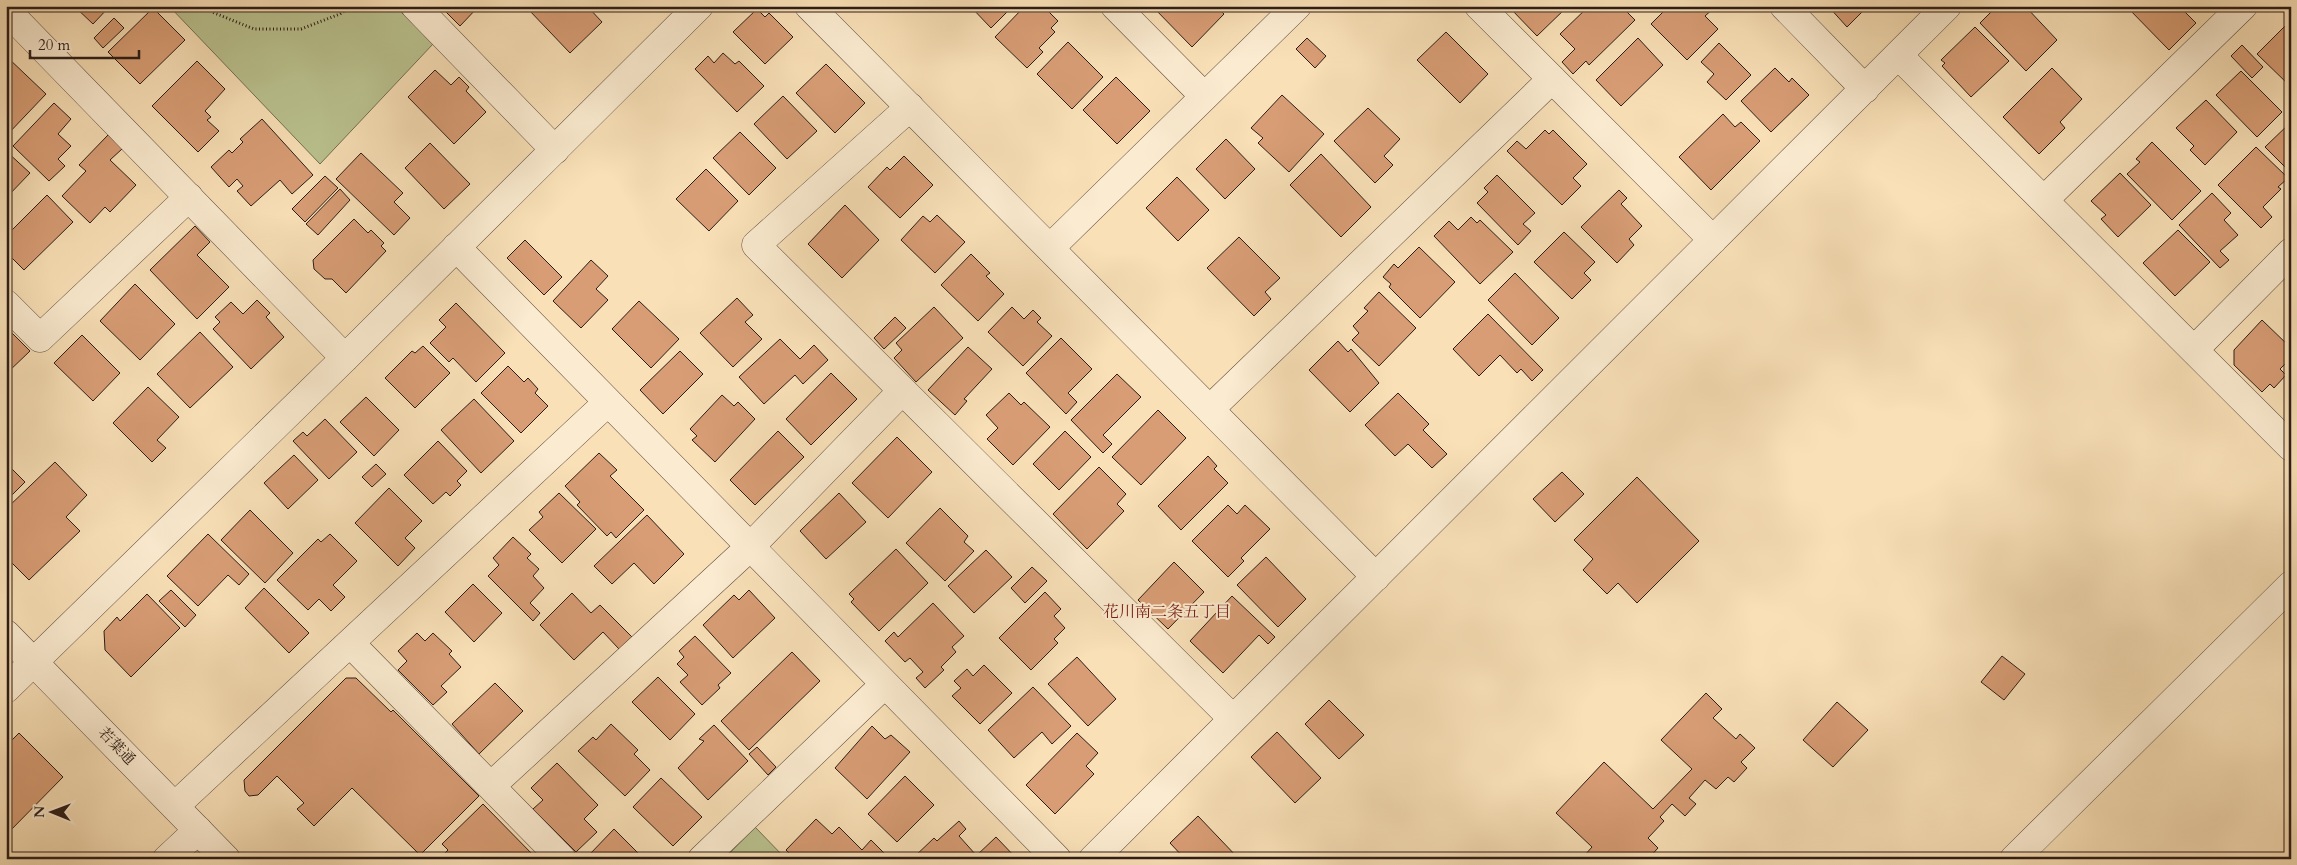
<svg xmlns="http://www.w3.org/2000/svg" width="2297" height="865" font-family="Cardo,'Noto Serif JP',serif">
<rect width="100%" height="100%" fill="#f9e0b7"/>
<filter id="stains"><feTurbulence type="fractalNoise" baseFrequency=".004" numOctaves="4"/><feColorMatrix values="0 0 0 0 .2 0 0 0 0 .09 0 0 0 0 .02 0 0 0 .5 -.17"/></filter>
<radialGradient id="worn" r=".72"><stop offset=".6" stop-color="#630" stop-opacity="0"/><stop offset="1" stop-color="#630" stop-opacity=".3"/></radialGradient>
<path fill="#bac390" stroke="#737054" d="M169 6H395L433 44 320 164Z
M755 827 786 859H724Z"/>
<path fill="#d89d75" stroke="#2c1d18" d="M74 6H110L93 24Z
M440 6H479L460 26Z
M531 6H587L602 22 570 53 528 9Z
M970 6H1013L991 28Z
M1025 6H1043L1058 21 1051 28 1055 32 1039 48 1043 52 1027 68 995 37Z
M1152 6H1216L1224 14 1192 47Z
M1512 6H1568L1537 36 1510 8Z
M1589 6H1621L1635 20 1589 65 1586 61 1573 74 1562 62 1575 49 1560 34Z
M1669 6H1712L1714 8 1705 16 1718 29 1687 60 1651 24Z
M1828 6H1868L1847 27Z
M1997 6H2025L2057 40 2026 71 1980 23Z
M2126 6H2179L2196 23 2169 50Z
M153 8 185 40 140 84 108 52Z
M757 9 765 17 769 13 793 37 765 64 733 32Z
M114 18 124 28 103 48 94 38Z
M2285 26 2291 32V87L2257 54Z
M1975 27 2009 61 1971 97 1942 66 1945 63 1941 60Z
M1446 32 1488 74 1460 103 1417 60Z
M1307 38 1326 56 1315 68 1296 49Z
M1638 38 1663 65 1621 106 1596 80Z
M1068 42 1103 77 1072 109 1037 74Z
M1719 43 1751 75 1726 100 1707 82 1714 74 1701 62Z
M2242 45 2263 67 2252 78 2231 56Z
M723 53 735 64 739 61 764 86 737 112 695 69 708 56 714 63Z
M6 56 46 94 6 136Z
M197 61 225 89 205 111 211 117 207 120 219 131 198 152 152 106Z
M826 64 865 103 835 133 796 93Z
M1775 68 1789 82 1792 78 1809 95 1771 132 1741 101Z
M2052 68 2082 99 2060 122 2065 128 2039 154 2003 117Z
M435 70 451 85 459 77 469 87 466 91 486 112 454 144 408 97Z
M2241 71 2282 112 2257 137 2216 95Z
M1116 77 1150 111 1117 144 1083 110Z
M1282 95 1324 134 1289 172 1258 143 1263 138 1251 128Z
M783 96 817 131 787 159 754 124Z
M2206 100 2237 132 2205 165 2190 150 2194 146 2176 128Z
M54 103 71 119 58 134 71 146 58 159 65 166 49 181 13 146Z
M1368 108 1400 139 1384 156 1393 165 1375 183 1334 141Z
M1723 114 1735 127 1741 122 1760 141 1711 190 1679 157Z
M262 119 313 175 292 194 280 180 251 206 237 191 243 186 237 179 229 187 211 167 229 150 232 153 243 142 240 139Z
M2291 122V173L2265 147Z
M1545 130 1549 134 1553 130 1587 164 1573 178 1581 186 1562 205 1507 151 1517 141 1526 149Z
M740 132 776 168 749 195 713 158Z
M108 135 122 149 110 160 136 185 110 212 105 207 90 223 62 196 86 171 79 165Z
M1226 139 1255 169 1225 199 1196 169Z
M2152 142 2201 191 2172 220 2127 174 2140 162 2136 159Z
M430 143 470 184 444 209 405 168Z
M2256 147 2288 178 2278 187 2281 189 2263 207 2272 217 2261 228 2218 185Z
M6 151 30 173 6 198Z
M361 153 403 193 394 202 410 218 394 235 336 179Z
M1321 154 1371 207 1341 237 1290 185Z
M904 156 933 185 900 218 868 187 887 167 890 170Z
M706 169 738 201 709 231 676 199Z
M2120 173 2151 205 2118 237 2101 219 2106 215 2091 201Z
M1497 175 1535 213 1523 224 1531 231 1518 245 1477 203 1488 192 1484 188Z
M325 176 338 188 305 222 292 209Z
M1177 177 1209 210 1178 241 1146 208Z
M340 189 350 200 318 235 306 224Z
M1619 190 1627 198 1621 204 1642 226 1629 239 1634 245 1617 263 1581 227Z
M2212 193 2231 213 2224 220 2238 235 2220 251 2229 260 2220 268 2179 225Z
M47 195 73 222 24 270 6 252V236Z
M845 205 879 240 842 278 808 244Z
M937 215 965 242 935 273 901 240 923 216 930 222Z
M1471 217 1477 223 1480 220 1513 252 1480 284 1434 236 1449 221 1458 230Z
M354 219 368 233 371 230 384 243 381 246 386 251 346 293 332 279H325L314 269 313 260Z
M195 226 210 242 197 255 229 287 197 319 150 270Z
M2178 230 2210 262 2175 296 2143 263Z
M1564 232 1595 262 1584 273 1591 280 1572 299 1534 262Z
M1239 237 1280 278 1265 292 1271 299 1254 316 1207 268Z
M525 240 562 277 544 295 507 258Z
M1419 247 1455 282 1420 318 1389 287 1391 284 1383 277 1394 264 1398 268Z
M971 254 990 273 986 276 1004 294 978 321 941 285Z
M591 260 608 276 596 289 608 300 581 328 553 301Z
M1515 273 1559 318 1532 345 1488 300Z
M135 284 175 324 140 360 100 321Z
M1379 292 1416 328 1379 366 1352 340 1359 333 1353 326 1368 311 1364 308Z
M737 298 753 315 745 322 762 339 733 367 700 333Z
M257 300 270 313 266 317 284 337 251 369 213 329 220 322 215 317 231 302 243 314Z
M639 301 679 339 651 368 612 329Z
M456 303 505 353 476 382 453 358 449 362 430 343 446 327 439 320Z
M934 307 963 338 916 382 894 358 902 350 896 343Z
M1012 307 1024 319 1033 310 1041 318 1037 322 1052 336 1023 366 988 332Z
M1488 314 1543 370 1532 381 1521 369 1517 373 1500 355 1479 376 1453 349Z
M895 317 906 328 884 349 874 338Z
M2262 320 2291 348V358L2280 369 2286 375 2274 388 2270 384 2262 392 2234 365V350Z
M6 327 30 351 6 374Z
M200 332 233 367 190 408 157 374Z
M82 335 120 373 93 401 54 363Z
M1061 338 1092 369 1068 393 1077 402 1066 414 1026 373Z
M780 339 800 359 814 345 828 360 803 384 795 375 764 404 739 377Z
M1338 341 1348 352 1351 349 1379 383 1350 412 1309 370Z
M423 346 450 373 415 408 385 378 412 351 415 353Z
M968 347 992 369 964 399 967 401 955 415 928 390Z
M680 351 703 374 663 414 640 390Z
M508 366 524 382 528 378 538 389 535 393 548 406 521 433 481 393Z
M831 373 857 399 811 445 786 419Z
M1117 374 1141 397 1103 435 1112 444 1103 453 1071 420Z
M148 387 179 417 157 440 166 448 152 462 113 423Z
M1009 393 1021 405 1024 402 1050 427 1013 465 987 439 998 428 986 415Z
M1398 393 1429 424 1423 430 1447 454 1432 468 1408 444 1395 456 1365 425Z
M722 395 734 406 738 402 755 419 715 462 692 440 697 436 690 429Z
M366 397 399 430 374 456 340 422Z
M474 399 514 441 481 473 441 430Z
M1158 410 1186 438 1141 485 1112 457Z
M325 419 357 452 329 479 293 441 303 432 307 436Z
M778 431 804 457 755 505 730 480Z
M1065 431 1091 457 1059 490 1033 464Z
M897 437 932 472 888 518 852 483Z
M438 441 467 471 457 481 461 485 450 496 446 492 433 504 404 475Z
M599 453 617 470 610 476 644 510 616 538 611 532 607 536 577 505 580 502 565 486Z
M294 455 318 480 288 509 264 483Z
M1208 456 1217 466 1214 469 1228 483 1181 530 1158 506Z
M55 462 87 495 66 517 80 531 29 580 6 557V509Z
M6 463 25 482 6 501Z
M376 464 386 474 372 487 362 477Z
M1099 467 1126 494 1117 504 1124 511 1087 549 1053 514Z
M1562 472 1584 494 1555 522 1533 499Z
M1637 477 1699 541 1637 603 1618 583 1607 594 1583 570 1593 559 1574 540Z
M389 488 422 521 405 538 415 548 398 566 355 523Z
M559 493 596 529 562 563 529 530 543 517 539 512Z
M839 493 866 522 826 559 800 531Z
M1228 505 1237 514 1245 505 1270 529 1241 558 1244 561 1228 577 1192 541Z
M940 508 968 536 964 542 974 551 945 581 906 543Z
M250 510 293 553 265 583 221 540Z
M647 515 684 554 654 584 634 563 612 584 594 566Z
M208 534 249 574 239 585 228 575 198 606 167 576Z
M330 534 357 561 333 585 345 597 331 611 319 599 308 610 277 580 318 539 321 542Z
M513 537 531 554 527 558 539 569 533 576 544 588 530 603 540 613 533 621 488 576 499 565 493 558Z
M896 549 928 583 879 631 851 602 854 599 849 594Z
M986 550 1012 577 974 613 948 586Z
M1266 557 1306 599 1278 627 1237 585Z
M1174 562 1204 592 1168 629 1138 600Z
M1032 567 1047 581 1025 603 1011 588Z
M473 584 502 613 474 642 445 612Z
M264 588 309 633 289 653 245 608Z
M171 590 196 615 185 627 159 601Z
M749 590 775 618 733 658 703 625 734 595 739 600Z
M1045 592 1061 609 1054 616 1065 628 1054 639 1058 643 1031 670 999 638Z
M572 593 591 613 600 605 632 637 619 649 603 632 574 660 540 625Z
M147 594 180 628 131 677 105 650 104 631 117 617 120 621Z
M1232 596 1275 637 1268 644 1259 635 1223 673 1190 641Z
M933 603 964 636 952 647 956 652 941 667 944 670 925 688 916 678 923 672 910 658 905 662 885 641 894 632 898 637Z
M417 633 425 641 433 633 452 651 449 654 461 667 441 686 447 692 433 705 398 670 407 661 398 651Z
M695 636 731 673 718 685 720 688 702 705 680 682 688 675 677 664 684 657 679 651Z
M792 652 820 681 749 750 721 721Z
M2002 656 2025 674 2004 700 1981 682Z
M1077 657 1116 699 1088 726 1048 684Z
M984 665 1012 693 980 724 952 696 961 688 954 681 967 669 973 676Z
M658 677 695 714 670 740 632 702Z
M346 678H356L391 712 393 710 479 796 420 855 352 788 314 826 297 809 304 803 277 776 258 795 249 796 245 791 244 780Z
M495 683 523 711 479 754 452 724Z
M1033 687 1071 726 1052 744 1042 732 1014 758 988 730Z
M1706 693 1722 709 1713 718 1736 739 1740 734 1755 748 1741 762 1747 768 1734 782 1728 777 1716 789 1705 780 1689 798 1696 804 1685 816 1672 804 1660 817 1664 821 1648 838 1658 848 1648 859H1633L1630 856 1627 859H1575L1580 853 1584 856 1592 847 1556 813 1604 762 1653 809 1692 769 1661 740Z
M1329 700 1364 735 1339 759 1305 724Z
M1837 702 1868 730 1833 767 1803 740Z
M611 724 638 750 634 754 650 770 625 796 578 751 593 737 596 740Z
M714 725 748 761 708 800 678 768 704 741 699 739Z
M872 726 885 739 891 735 910 752 867 799 835 768Z
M1277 732 1321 778 1295 803 1251 757Z
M19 733 63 777 6 835V746Z
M1077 733 1098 753 1086 766 1094 774 1055 814 1026 785Z
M757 747 776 767 768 775 749 754Z
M557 763 598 805 584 819 597 832 576 852 533 809 543 800 531 788Z
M905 776 934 805 897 842 868 814Z
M661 778 702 817 673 846 633 807Z
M483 804 537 859H439L448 850 442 844Z
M1198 816 1239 859H1185L1170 843Z
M816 819 832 834 839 827 862 850 871 840 890 859H795L786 850Z
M959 821 966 829 959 836 976 855 972 859H912L934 838 937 841Z
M614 829 644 859H592L589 855Z
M996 837 1017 859H979L976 856Z"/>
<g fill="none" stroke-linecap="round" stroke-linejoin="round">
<g stroke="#5f4e40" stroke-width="29">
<path id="minor" d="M415 6 555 150
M809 6 1376 577
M1115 6 1204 96
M1479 6 1713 240
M1784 6 1865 89
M6 10 345 358
M1898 55 2291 447
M910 107 756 245 1233 719
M2044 200 2243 6
M456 247 1057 859
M1050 248 1297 6
M6 304 40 338 189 197
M2194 350 2291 252
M1210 409 1552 79
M350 643 562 859
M6 689 345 358 699 6
M491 786 750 547 902 391
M175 806 608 402
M167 859 198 830
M702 859 885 684
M1093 859 1947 6
M2014 859 2291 585"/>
</g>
<g stroke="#5f4e40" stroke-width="29">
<path id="tertiary" d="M6 634 226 859"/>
</g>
<path stroke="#2c1d18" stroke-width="3" stroke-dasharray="1 2.5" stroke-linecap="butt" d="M205 6 212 12 254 29H301L340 14 352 6"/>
<use href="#minor" stroke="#fbebd0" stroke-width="28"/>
<use href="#tertiary" stroke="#fbebd0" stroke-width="28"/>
</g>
<g text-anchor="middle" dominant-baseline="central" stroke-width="4" stroke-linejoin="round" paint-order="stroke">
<g font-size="15" fill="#2c1d18" stroke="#fbebd0">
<text transform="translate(117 746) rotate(46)">若葉通</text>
</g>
<g font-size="16" fill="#7a1f14" stroke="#fbebd0">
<text x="1167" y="612">花川南二条五丁目</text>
</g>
</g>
<rect width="2297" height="865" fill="none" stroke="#f9e0b7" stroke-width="25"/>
<rect x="8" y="8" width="2282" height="850" fill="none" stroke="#2c1d18" stroke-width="2.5"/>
<rect x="12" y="12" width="2272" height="840" fill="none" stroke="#2c1d18"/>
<g transform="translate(52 812) rotate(271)" stroke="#fbebd0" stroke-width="4" paint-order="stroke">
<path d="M0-4L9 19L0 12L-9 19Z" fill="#2c1d18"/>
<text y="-8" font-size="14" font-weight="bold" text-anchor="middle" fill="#2c1d18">N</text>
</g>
<path d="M30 50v8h109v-8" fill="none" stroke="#2c1d18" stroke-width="2.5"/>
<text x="38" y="50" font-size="15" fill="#2c1d18" stroke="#fbebd0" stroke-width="4" paint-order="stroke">20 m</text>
<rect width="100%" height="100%" filter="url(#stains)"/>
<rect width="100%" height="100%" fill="url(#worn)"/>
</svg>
